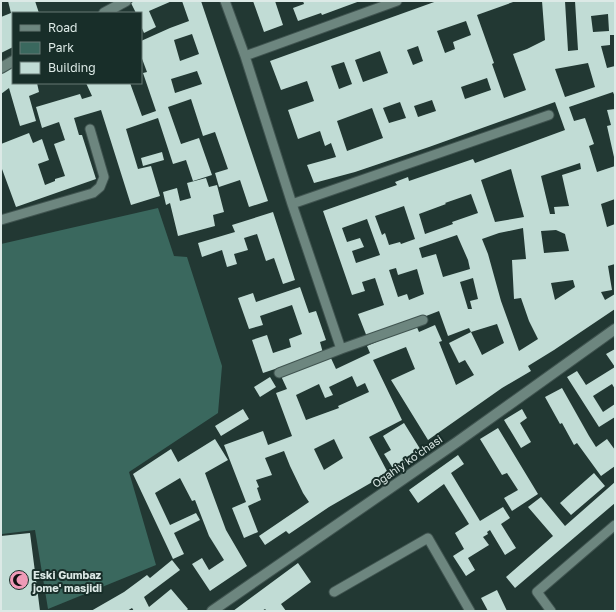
<svg xmlns="http://www.w3.org/2000/svg" width="616" height="612" font-family="'Golos Text',sans-serif">
<rect width="100%" height="100%" fill="#223833"/>
<path fill="#3a685e" d="M158 208 174 256 187 257 222 366 218 413 129 472 156 565 48 609 35 530 2 534 1 522V244Z"/>
<path fill="#c1dcd5" fill-rule="evenodd" d="M8 1H35L39 13H13V47L1 53V17L11 13Z
M135 1H172L149 11 156 27 144 33 141 26V13H136L131 3Z
M182 1H201L268 201 249 207 240 180 219 187 215 173 228 169 215 132 203 136 191 99 168 107 181 144 199 138 212 175 193 181 186 160 173 164 158 118 126 129 138 169 151 166 160 196 131 205 101 110 74 118 79 135H82L96 179 16 207 2 169H1V144L29 133 33 143 42 139 49 160 38 164 45 185 55 181V179L65 176 54 144 65 140 59 122 42 128 36 107 80 94 82 99 92 96 86 83H130L142 116 156 111 143 73 147 72 141 56V41L170 28 189 21ZM192 34 199 54 180 61 174 40ZM197 71 202 84 175 93 171 79Z
M253 1H275L283 25 264 32Z
M303 1H360L322 15 321 13 298 21 293 8 304 4Z
M437 1H516L477 15 494 63 492 64 504 98 526 90 513 54 527 49 545 40 542 1H565L568 51 578 50 575 1H615V35H610V45L601 46 607 68 615 66V97L613 92 569 107 574 121 585 118 594 144 589 146 597 172 615 166V199L601 204 607 227 615 224V264L608 266 612 290 601 292 605 300 615 294V309L554 350 528 366 531 371 502 388 428 440 391 380 415 369 406 347 373 360 402 420 369 437 388 473 329 507 289 534 286 531 265 545 259 536 309 502 303 493 290 466 284 451 265 458 272 475 256 480 259 487 257 488 261 500 248 506 258 532 244 538 232 508 246 502 224 445 263 431 268 445 292 436 276 393 287 389 281 376 330 356 336 369 370 353 367 346 416 325 419 332 435 325 442 341 439 342 456 385 474 375 465 360 459 363 449 343 471 332 482 355 504 343 497 324 471 332 469 328 448 336 439 311 408 323 367 337 358 314 384 305 375 278 362 282 365 291 352 295 323 211 397 185 395 182 408 177 409 181 473 159 475 163 565 130 555 102 429 147 355 172 314 183 307 165 336 157 331 143 325 146 320 131 298 139 288 110 314 101 307 81 281 90 270 61ZM608 14 609 31 593 32 591 16ZM466 21 471 35 453 42 455 49 445 53 437 31ZM418 46 423 61 413 65 407 50ZM380 51 388 73 363 82 355 60ZM344 62 352 84 339 89 331 66ZM588 63 595 87 565 97 555 69ZM487 78 491 90 465 99 461 87ZM432 100 436 111 418 117 414 106ZM400 102 406 118 389 123 383 108ZM372 108 383 138 347 151 337 121ZM580 163 581 169 562 175 569 206 554 207 555 214H550L541 176ZM511 169 524 217 495 222 481 180ZM471 194 478 213 452 222 453 224 425 234 419 214 446 204 445 203ZM404 206 415 239 401 244 400 242 389 245 385 233 382 235 375 216ZM367 219 380 255 356 263 352 251 364 247 360 238 347 242 342 228ZM523 228 526 259 512 260 514 299 521 298 529 321 538 339 519 351 501 301 488 254 482 239 499 233ZM556 230 565 234 569 251 544 253 541 231ZM457 235 468 260 470 269 443 277 436 254 422 258 419 248ZM396 268 398 275 417 269 424 294 409 300 407 294 398 297 389 270ZM473 278 478 299 470 301 472 309H468L460 282ZM573 280 575 287 555 300 551 283ZM352 376 357 387 365 383 369 392 338 406 339 408 306 420 296 395 319 384 325 398 333 395 329 387ZM334 439 343 458 324 470 314 449Z
M13 67V83H37L39 92 29 96 36 121 20 126 9 88 1 94V74Z
M615 109V157H614L607 126 611 125 607 110Z
M162 152 164 160 143 166 141 158Z
M206 178 209 187 217 185 224 212 213 215 215 226 178 236 170 203 166 205 163 192 177 188 180 201 191 198 187 183Z
M273 212 295 280 283 284 274 258 266 261 257 234 244 238 248 250 234 254 237 264 227 267 222 250 202 257 198 243 235 232 232 225Z
M300 287 309 313 316 311 326 340 320 342 323 353 263 373 252 340 267 335 273 353 291 347 289 339 302 334 292 305 260 316 263 325 249 329 238 298 253 293 256 302Z
M615 349V389L612 384 593 396 603 412 615 404V417L599 427 567 377 577 371 586 385 615 367 606 354Z
M270 377 276 387 260 397 254 387Z
M562 388 589 436 596 447 607 439 615 450V466L601 476 577 443 574 445 562 423 560 424 545 397Z
M243 409 249 419 221 436 215 426Z
M522 409 527 418 520 423 531 442 521 448 504 420Z
M404 423 422 452 394 470 384 454 391 450 383 436Z
M498 428 538 494 512 511 504 498 518 490 507 473 502 475 480 439Z
M215 439 228 460 205 473 226 530 247 566 210 591 192 564 202 558 209 570 224 560 209 536 195 500 192 501 180 478 155 493 170 525 196 513 200 520 174 533 184 554 173 559 133 474 171 449 178 462Z
M458 455 464 464 451 473 480 521 503 507 510 518 501 524 516 548 505 555 490 530 487 532 488 534 483 537 489 545 468 558 475 570 466 576 453 556 464 549 455 533 469 524 444 484 418 503 409 490Z
M594 473 605 486 571 515 560 503Z
M615 482V503L515 588 506 577 553 536 528 507 541 497 565 526Z
M30 533 40 611H1V536Z
M172 560 180 570 144 597 149 607 171 589 188 609 186 611H134L132 608 127 611H91L124 592 147 575 150 578Z
M298 563 311 582 281 604 286 611H267L265 609 262 611H233Z
M497 590 507 611H488L481 598Z"/>
<g fill="none" stroke-linecap="round" stroke-linejoin="round">
<g stroke="#405450" stroke-width="11">
<path id="service" d="M225 1 245 56 292 204 341 349 423 320
M245 56 397 1
M292 204 549 115
M1 220 93 193 100 187 104 177 90 129
M279 373 341 349
M334 592 428 538 470 611
M551 611 537 592 615 525"/>
</g>
<g stroke="#405450" stroke-width="12">
<path id="minor" d="M104 13 126 1
M1 68 13 61
M212 611 457 442 615 329"/>
</g>
<use href="#service" stroke="#6d867f" stroke-width="9"/>
<use href="#minor" stroke="#6d867f" stroke-width="10"/>
</g>
<defs>
<g id="mosque-disc" transform="scale(1)"><circle r="9.5" fill="#ef9ab7" stroke="#182e29"/><path d="M3.5-4.9A6 6 0 1 0 3.5 4.9A5 5 0 1 1 3.5-4.9Z" fill="#111"/></g>
</defs>
<g fill-rule="evenodd">
<use href="#mosque-disc" x="19" y="580"/>
</g>
<g text-anchor="middle" dominant-baseline="central" stroke-width="4" stroke-linejoin="round" paint-order="stroke">
<g font-size="11" fill="#dce9e6" stroke="#182e29">
<text transform="translate(407 461) rotate(-35)">Ogahiy koʻchasi</text>
</g>
<g font-size="11" font-weight="bold" fill="#dce9e6" stroke="#182e29" text-anchor="start">
<text x="33" y="574">Eski Gumbaz<tspan x="33" dy="13">jome' masjidi</tspan></text>
</g>
</g>
<rect width="616" height="612" fill="none" stroke="#dce9e6" stroke-width="4"/>
<rect x="12" y="12" width="130" height="72" fill="#182e29" stroke="#667975"/>
<rect x="20" y="25" width="20" height="6" fill="#6d867f" stroke="#667975"/>
<text x="48" y="32" font-size="12" fill="#dce9e6">Road</text>
<rect x="20" y="42" width="20" height="12" fill="#3a685e" stroke="#667975"/>
<text x="48" y="52" font-size="12" fill="#dce9e6">Park</text>
<rect x="20" y="62" width="20" height="12" fill="#c1dcd5" stroke="#667975"/>
<text x="48" y="72" font-size="12" fill="#dce9e6">Building</text>
</svg>
